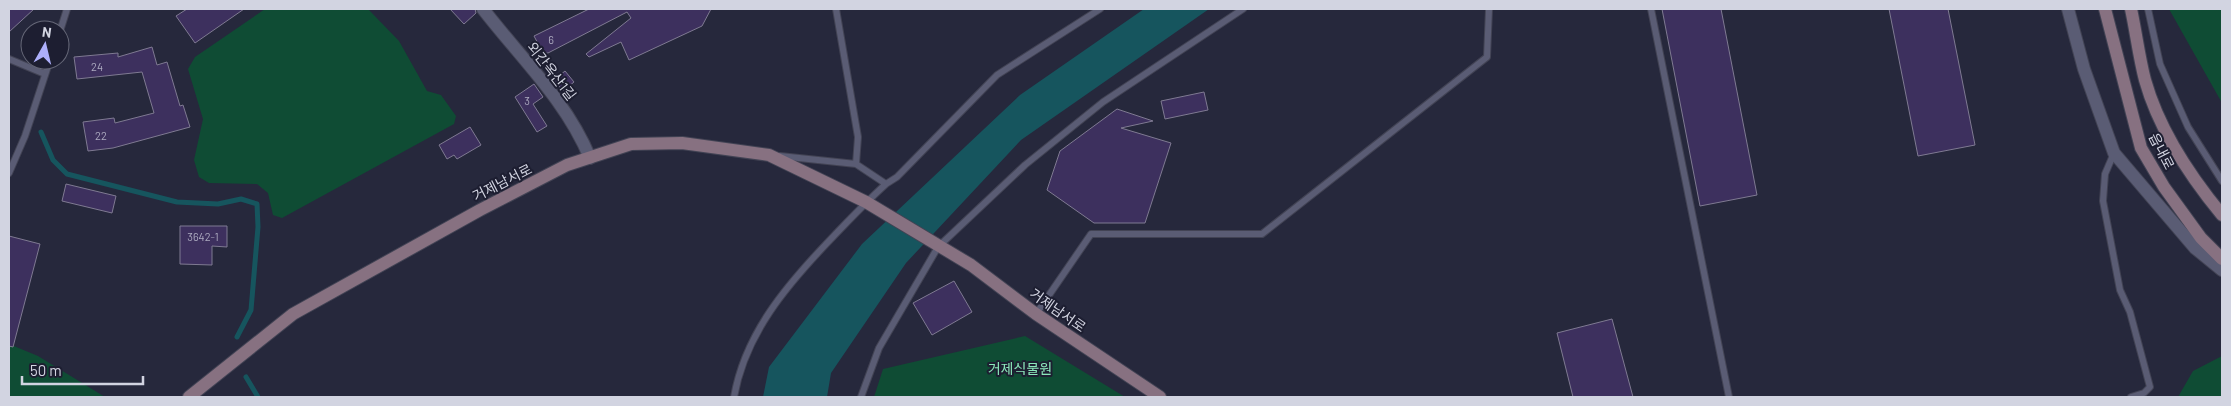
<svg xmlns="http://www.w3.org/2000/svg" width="2231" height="406" font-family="Barlow,'Noto Sans KR',sans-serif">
<rect width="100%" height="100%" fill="#26283c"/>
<path fill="#0f4c34" d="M265 9H368L399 41 427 91 441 95 456 116 454 124 282 218 273 215 268 193 257 184 209 183 199 177 194 160 203 119 188 69 195 57Z
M2169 9H2222V103Z
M1025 336 1125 397H874L883 369Z
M9 344 38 356 105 397H9Z
M2222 356V397H2178L2193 371Z"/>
<path fill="#16555e" d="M1144 9H1209L1021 140 906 263 831 373 827 397H763L769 367 862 244 1020 95Z"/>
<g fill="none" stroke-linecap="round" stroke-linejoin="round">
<path stroke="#16555e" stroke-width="5" d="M41 132 53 160 67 174 177 202 218 204 241 199 257 204 258 227 251 310 237 337
M246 377 258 397"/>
</g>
<path fill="#3d305e" stroke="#7f7a92" d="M9 9H34L9 32Z
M187 9H244L195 43 176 16Z
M450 9H475L476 13 464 24Z
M589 9H711L702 26 629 60 621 42 589 57 586 54 631 18 627 12 548 53H543L534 36Z
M1662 9H1721L1757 195 1700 206Z
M1889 9H1948L1975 145 1918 156Z
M152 47 157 65 167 62 180 106 183 105 190 127 113 148 88 151 83 122 114 118 115 123 154 113 142 72 77 79 74 57 118 53V57Z
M565 71 574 82 563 91 554 80Z
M534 84 543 97 533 104 547 126 537 132 515 97Z
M1204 92 1208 110 1165 119 1161 101Z
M1117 109 1153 121 1121 128 1171 143 1145 223H1094L1047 190 1060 151Z
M470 127 481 145 457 159 454 155 447 159 439 145Z
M66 184 116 196 112 213 62 201Z
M180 226H227V247L212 246V265L180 264Z
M9 236 40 244 13 347 9 346Z
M954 281 972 312 932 335 913 303Z
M1612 319 1633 397H1573L1557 333Z"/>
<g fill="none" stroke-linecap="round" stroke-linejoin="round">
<g stroke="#424354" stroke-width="8">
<path id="lane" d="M1651 9 1729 397
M2148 9 2160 64 2188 127 2222 181
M60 31 67 9
M9 59 45 74
M2114 153 2105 174 2103 201 2120 290 2130 312 2150 387 2144 393 2131 397
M780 156 856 164
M9 173 25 136 50 60
M886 184 897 177 997 75 1100 9
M1036 314 1091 234H1262L1487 57 1489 9
M734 397C745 334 786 286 829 241 848 221 866 202 886 184L856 164 858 137 836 9
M861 397 879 348 938 247 1025 165 1103 102 1243 9"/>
</g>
<g stroke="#424354" stroke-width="14">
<path id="street" d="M483 9C520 57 566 100 590 158
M2068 9 2084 69 2114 153 2195 248 2222 270"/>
</g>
<g stroke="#424354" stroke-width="14">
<path id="secondary" d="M2105 9 2141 148 2164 187 2201 238 2222 259
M2131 9C2136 32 2139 57 2145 80 2159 130 2189 175 2222 215
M189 397 293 314 480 210 567 165 631 144 682 143 769 155 866 202 971 265 1036 314 1160 397"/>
</g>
<use href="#lane" stroke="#5a5c74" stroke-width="6"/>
<use href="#street" stroke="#5a5c74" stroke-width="12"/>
<use href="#secondary" stroke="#877181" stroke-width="12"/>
</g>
<g text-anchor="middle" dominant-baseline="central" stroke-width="4" stroke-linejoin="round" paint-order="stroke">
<g font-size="11" fill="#adabc0">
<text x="551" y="39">6</text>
<text x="97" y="66">24</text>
<text x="527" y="100">3</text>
<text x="101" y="135">22</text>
<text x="203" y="236">3642-1</text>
</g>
<g font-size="14" fill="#d2d4e1" stroke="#1d1e31">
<text transform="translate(552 71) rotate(52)">외간옥산1길</text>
<text transform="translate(2162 151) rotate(63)">읍내로</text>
<text transform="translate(502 182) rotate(-27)">거제남서로</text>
<text transform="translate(1058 310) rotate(35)">거제남서로</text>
</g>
<g font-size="14" fill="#8be7ba" stroke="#1d1e31">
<text x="1020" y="368">거제식물원</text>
</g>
</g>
<rect width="2231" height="406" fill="none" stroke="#d2d4e1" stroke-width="20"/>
<g transform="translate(45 45) rotate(8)"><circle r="24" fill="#1d1e31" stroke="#656777"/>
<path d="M0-4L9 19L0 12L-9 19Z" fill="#adaffb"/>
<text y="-8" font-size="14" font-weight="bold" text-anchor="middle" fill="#d2d4e1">N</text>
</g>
<path d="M22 376v8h121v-8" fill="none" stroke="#d2d4e1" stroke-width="2.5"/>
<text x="30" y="376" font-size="15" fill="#d2d4e1" stroke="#1d1e31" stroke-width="4" paint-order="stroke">50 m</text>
</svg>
